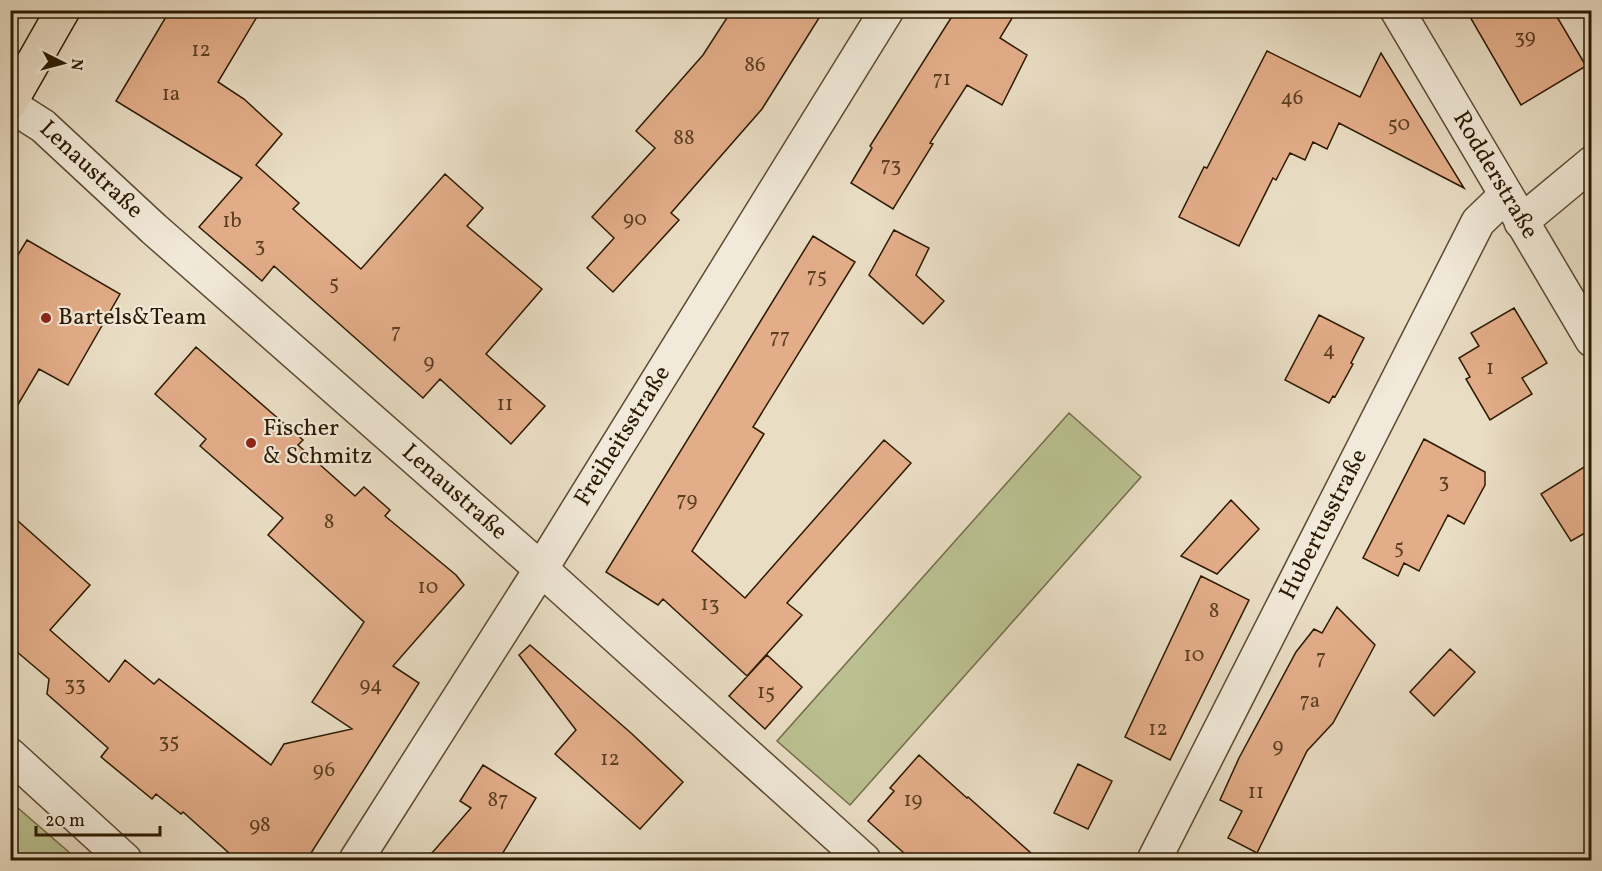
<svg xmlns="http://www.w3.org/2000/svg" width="1602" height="871" font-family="Vollkorn,serif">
<rect width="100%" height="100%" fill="#e9ddc4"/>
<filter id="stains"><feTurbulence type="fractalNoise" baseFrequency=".00333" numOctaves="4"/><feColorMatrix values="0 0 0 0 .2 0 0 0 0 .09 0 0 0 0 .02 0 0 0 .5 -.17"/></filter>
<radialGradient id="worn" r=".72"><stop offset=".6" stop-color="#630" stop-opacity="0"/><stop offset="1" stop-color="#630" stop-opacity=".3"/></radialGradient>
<path fill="#bac091" stroke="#736d48" stroke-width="1.5" d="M1069 413 1141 477 850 805 777 741Z
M10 802H11L78 860H11Z"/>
<path fill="#e3ad89" stroke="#2c1a00" stroke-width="1.5" d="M170 10H261L218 82 244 99 282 134 256 165 299 203 293 209 361 269 445 174 483 208 467 226 542 289 486 354 545 406 511 444 440 379 423 398 274 266 262 281 199 227 242 178 116 101Z
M732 10H824L762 109 671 213 679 220 613 292 587 268 614 238 592 217 655 148 636 131 703 55Z
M956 10H1017L1000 38 1027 55 1002 105 967 85 930 143 933 144 893 209 851 183 872 148 870 146Z
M1466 10H1553L1586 66 1521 105Z
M1267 51 1360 97 1381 53 1464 188 1339 123 1327 149 1313 142 1305 160 1290 153 1276 180 1273 178 1239 246 1179 217 1204 167 1207 168Z
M894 230 929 248 916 275 944 301 923 324 869 275Z
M813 236 855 262 753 427 764 434 692 551 745 598 884 440 911 463 787 603 802 615 747 676 663 599 658 605 606 572Z
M27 240 120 294 68 385 39 369 10 418V268Z
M1514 308 1547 363 1522 378 1532 394 1490 420 1466 379 1470 377 1459 358 1479 346 1471 333Z
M1319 315 1364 338 1351 363 1353 364 1335 397 1333 396 1329 403 1285 380Z
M196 347 303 440 298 445 355 496 364 487 390 510 385 516 456 575 464 585 393 666 419 683 306 861H238L183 812 181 814 156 794 152 799 101 757 108 748 47 694 49 679 10 646V514L90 585 50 630 109 682 125 660 154 684 159 679 271 765 284 744 352 729 312 702 364 622 268 535 283 518 200 446 206 439 155 394Z
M1424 439 1485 472V485L1464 524 1448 515 1419 571 1404 563 1398 576 1363 558Z
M1592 462V529L1571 541 1541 494Z
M1231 500 1259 529 1217 574 1181 556Z
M1201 576 1249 600 1170 760 1125 737Z
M1337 607 1375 645 1333 723 1307 751 1257 853 1228 838 1242 811 1220 800 1239 758 1296 652 1314 629 1322 633Z
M530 645 631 733 683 782 640 829 555 754 576 730 519 655Z
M1450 649 1475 672 1434 716 1410 692Z
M767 655 802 687 765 729 729 696Z
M919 755 967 798 968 797 1040 861H913L868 821 894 791 890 788Z
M1078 764 1112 781 1088 829 1054 813Z
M483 765 536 798 498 861H425L471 808 460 801Z"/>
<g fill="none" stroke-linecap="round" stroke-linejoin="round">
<g stroke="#5b4b31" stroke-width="36">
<g id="minor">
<path id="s1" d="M1397 10 1592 340"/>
<path id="s2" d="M10 105 43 126 154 229 541 569 864 860"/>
<path d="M1521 222 1592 163"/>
<path d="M10 755 125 860"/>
<path id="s3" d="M356 860 541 569 887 10"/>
<path id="s4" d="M1154 860 1478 222 1506 195"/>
</g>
</g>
<g stroke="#2c1a00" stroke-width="36">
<path id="major" d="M10 103 63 10"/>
</g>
<use href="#minor" stroke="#f1e9d9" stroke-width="33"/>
<use href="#major" stroke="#e9ddc4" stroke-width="33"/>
</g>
<g fill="#8f2418" stroke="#f1e9d9" stroke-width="2">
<circle cx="46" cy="318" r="6"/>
<circle cx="251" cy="443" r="6"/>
</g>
<g text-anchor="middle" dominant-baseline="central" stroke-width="4.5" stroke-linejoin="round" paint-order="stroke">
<g font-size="21" fill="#5a3f22">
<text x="1525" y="37">39</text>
<text x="201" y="50">12</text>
<text x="755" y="65">86</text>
<text x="942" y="79">71</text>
<text x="171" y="94">1a</text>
<text x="1292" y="98">46</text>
<text x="1399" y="124">50</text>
<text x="684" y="138">88</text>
<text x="891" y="165">73</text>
<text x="635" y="219">90</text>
<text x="232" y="221">1b</text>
<text x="260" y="245">3</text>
<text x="817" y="276">75</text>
<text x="334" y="283">5</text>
<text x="396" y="332">7</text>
<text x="780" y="337">77</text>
<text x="1329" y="350">4</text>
<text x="429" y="362">9</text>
<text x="1490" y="368">1</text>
<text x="505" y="404">11</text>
<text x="1444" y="481">3</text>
<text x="687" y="500">79</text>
<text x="329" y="522">8</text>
<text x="1399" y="547">5</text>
<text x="428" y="587">10</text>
<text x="710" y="604">13</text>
<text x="1214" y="611">8</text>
<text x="1194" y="655">10</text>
<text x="1321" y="658">7</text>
<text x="75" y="684">33</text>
<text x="371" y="685">94</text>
<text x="766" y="692">15</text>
<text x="1310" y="701">7a</text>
<text x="1158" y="729">12</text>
<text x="169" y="741">35</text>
<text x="1278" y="746">9</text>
<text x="610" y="759">12</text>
<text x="324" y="770">96</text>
<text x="1256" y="792">11</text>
<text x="498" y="800">87</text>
<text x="913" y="800">19</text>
<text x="260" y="825">98</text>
</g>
<g font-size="24" fill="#2c1a00" stroke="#f1e9d9">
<text stroke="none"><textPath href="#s2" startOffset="104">Lenaustraße</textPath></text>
<text stroke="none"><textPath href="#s1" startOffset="192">Rodderstraße</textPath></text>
<text stroke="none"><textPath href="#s3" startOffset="501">Freiheitsstraße</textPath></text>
<text stroke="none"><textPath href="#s2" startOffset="590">Lenaustraße</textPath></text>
<text stroke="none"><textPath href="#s4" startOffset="376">Hubertusstraße</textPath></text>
</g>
<g font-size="24" fill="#2c1a00" stroke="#f1e9d9" text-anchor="start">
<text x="58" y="318">Bartels&amp;Team</text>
<text x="263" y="429">Fischer<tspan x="263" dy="28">&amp; Schmitz</tspan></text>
</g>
</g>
<rect width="1602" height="871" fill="none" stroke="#e9ddc4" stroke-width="36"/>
<rect x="12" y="12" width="1578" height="847" fill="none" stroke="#2c1a00" stroke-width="3"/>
<rect x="18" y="18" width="1566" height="835" fill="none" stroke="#2c1a00" stroke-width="1.5"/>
<g transform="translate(63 63) rotate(96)" stroke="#f1e9d9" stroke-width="4.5" paint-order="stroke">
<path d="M0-4.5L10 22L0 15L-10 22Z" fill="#2c1a00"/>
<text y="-9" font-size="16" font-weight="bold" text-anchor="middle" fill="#2c1a00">N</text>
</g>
<path d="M36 826v9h124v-9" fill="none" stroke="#2c1a00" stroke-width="3"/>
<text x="45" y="826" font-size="18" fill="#2c1a00" stroke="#f1e9d9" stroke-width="4.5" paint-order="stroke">20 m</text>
<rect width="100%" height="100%" filter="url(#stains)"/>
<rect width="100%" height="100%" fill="url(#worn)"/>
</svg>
